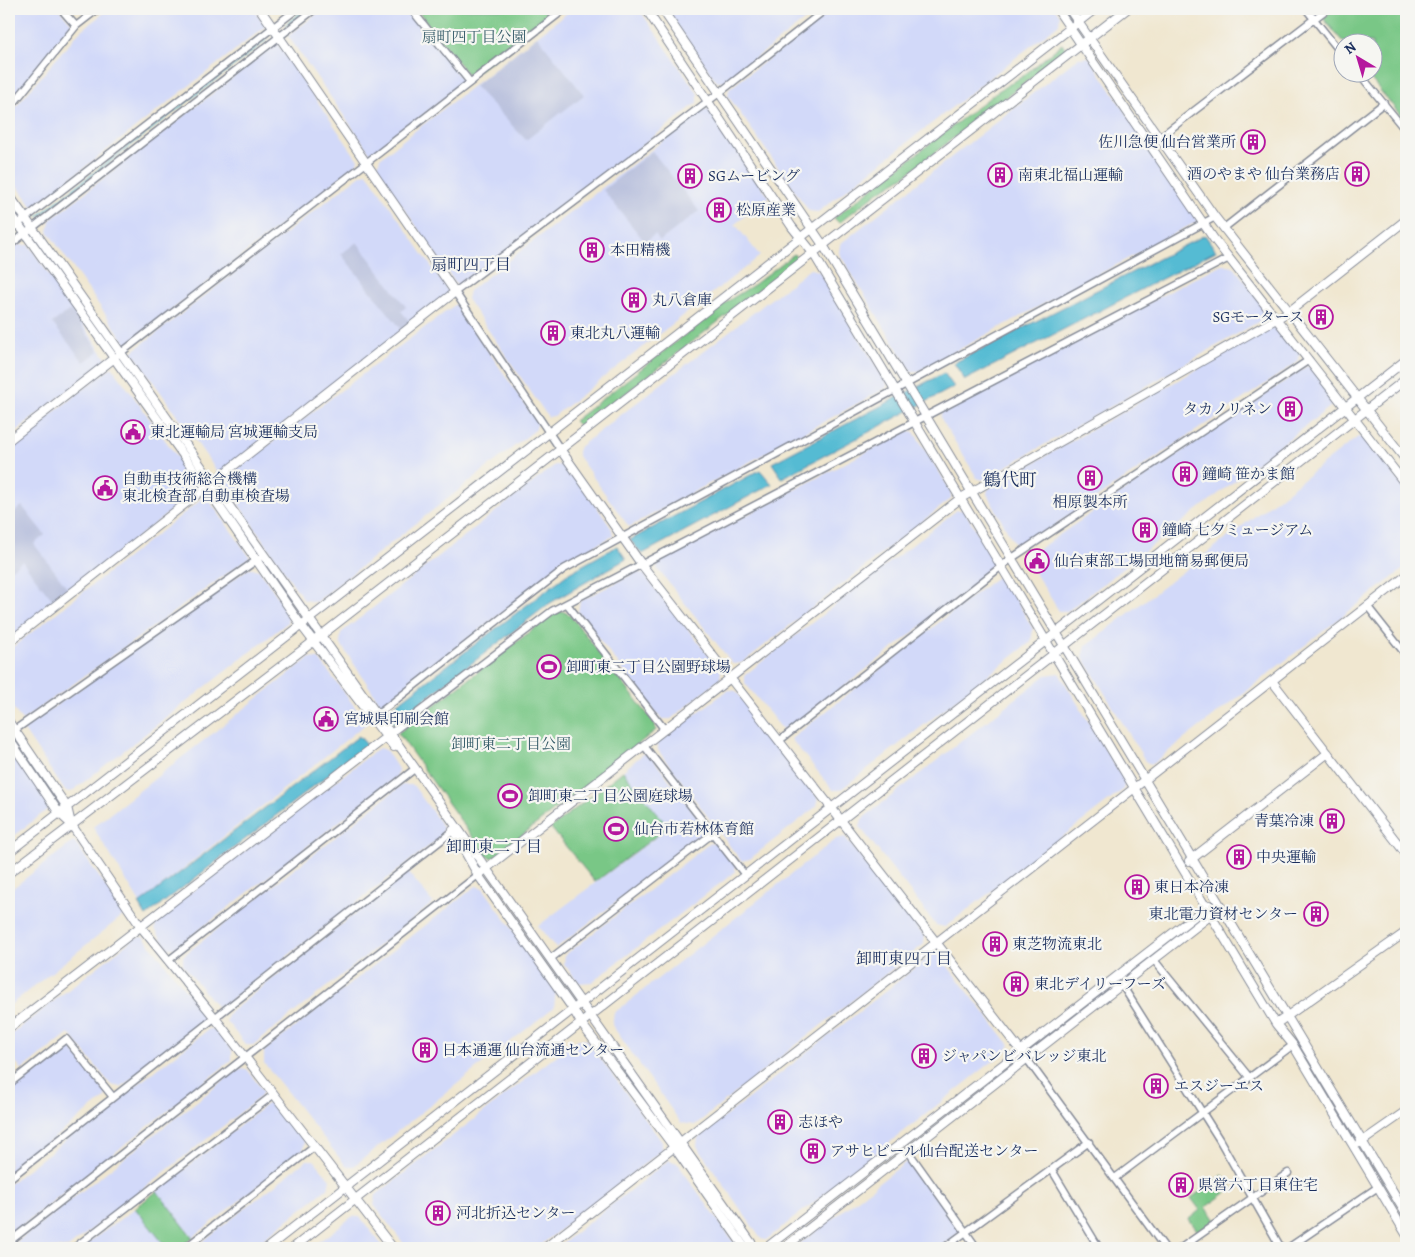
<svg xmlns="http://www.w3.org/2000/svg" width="1415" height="1257" font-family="Alegreya,'Noto Serif JP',serif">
<rect width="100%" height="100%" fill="#f6f6f2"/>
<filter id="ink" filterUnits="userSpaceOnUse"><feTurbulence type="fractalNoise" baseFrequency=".02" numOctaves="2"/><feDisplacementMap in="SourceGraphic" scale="10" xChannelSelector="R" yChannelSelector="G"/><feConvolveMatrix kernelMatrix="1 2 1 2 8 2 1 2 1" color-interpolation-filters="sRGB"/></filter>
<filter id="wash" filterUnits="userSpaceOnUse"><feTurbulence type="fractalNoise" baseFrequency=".0096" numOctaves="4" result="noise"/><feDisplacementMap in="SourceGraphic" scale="20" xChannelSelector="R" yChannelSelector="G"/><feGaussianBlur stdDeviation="1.12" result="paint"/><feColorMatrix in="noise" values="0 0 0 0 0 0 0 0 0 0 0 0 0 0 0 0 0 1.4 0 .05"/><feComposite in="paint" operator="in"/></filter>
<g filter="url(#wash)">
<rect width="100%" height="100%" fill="#f0e7d0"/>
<path fill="#d2d9f9" d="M9 9H59L72 24V28L9 106Z
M109 9H253L266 26 35 206H32L9 175V115L79 32Z
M323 9H406L462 80 461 86 376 151 370 153 288 36Z
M572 9H639L698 94V102L462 286 458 287 377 169 380 158Z
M665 9H819L725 82H717Z
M833 9H1055L1060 15 1059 24 818 212 809 211 728 96 729 89Z
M277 43 358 160 356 166 127 345 48 232 50 220Z
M1089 57 1198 221 917 372 911 371 839 253 840 244 1078 58Z
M704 109 710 110 769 197 735 224 760 256 554 416 548 417 467 299 469 291Z
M367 173 449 292 448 297 219 474 132 352 362 174Z
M17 245H29L107 360 9 437V252Z
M1222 264 1233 266 1267 309 1265 318 983 480 977 478 940 417 942 411Z
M810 269 819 271 887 384 886 388 629 527 578 456V448Z
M456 304 538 423 535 430 316 602 304 600 222 480Z
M1271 327 1281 329 1300 353 1298 362 1022 548H1017L987 494 988 489Z
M1307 366 1312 368 1333 394 1331 406 1068 611H1059L1028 562 1027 557Z
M112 367 200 488 9 639V447Z
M908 430 914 432 951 491V499L742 663 733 664 657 568 659 561Z
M1358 437 1366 438 1406 490V567L1152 764 1146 762 1083 657 1086 646Z
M555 465 569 466 612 529 613 536 574 557 382 706 340 643 341 633Z
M206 496 250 557 22 721 9 702V650Z
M957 510H964L996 563 995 569 788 730H783L745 683V675Z
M249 568 259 570 289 613 287 623 71 792 65 791 23 729Z
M637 572 644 574 721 671 720 679 671 719H661L578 612 580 601Z
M997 577 1004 578 1033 629 1031 642 840 790H833L791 739Z
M309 658 319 659 367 723 140 903 93 827Z
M1059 673 1125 782 1123 790 945 927 936 925 860 827 862 819 1046 675Z
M728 690 736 691 818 798 817 806 750 859 741 861 658 750V742Z
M9 744 48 803V809L9 840Z
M379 748 386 750 398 769 397 777 176 948H167L155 929 157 918Z
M644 753 650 755 706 828V834L556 948 538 926 668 828 623 771Z
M402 785H413L443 827 441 837 223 1006H216L183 965V956Z
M845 837 924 936V944L695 1125 681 1123 612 1025 614 1013 836 839Z
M74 841 125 914 9 1006V891Z
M716 842 735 865V872L592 982 579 983 564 964 565 955 710 843Z
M408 872 433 903 253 1045H246L226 1021 229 1013Z
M476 886 483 888 556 990 554 1007 354 1166H346L264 1063V1051Z
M136 937H144L204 1014 203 1022 121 1087 111 1085 69 1033 22 1070 9 1053V1036Z
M933 954H938L1010 1045 1006 1051 766 1240 761 1239 697 1146 698 1138Z
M209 1029H216L232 1051V1060L9 1236V1184Z
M578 1039 587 1040 662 1142V1150L537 1248H407L374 1205 376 1195Z
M71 1048 106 1092 105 1098 9 1173V1092L65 1049Z
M247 1069 263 1091 260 1097 68 1248H9L237 1070Z
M267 1104H276L305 1142 303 1151 193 1237 157 1191Z
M910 1159 962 1231 939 1248H794Z
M307 1160H314L330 1179 328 1188 252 1248H194Z
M669 1160 677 1163 738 1248H556Z
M135 1208 167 1248H82Z
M353 1216 360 1217 384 1248H311Z"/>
<path fill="#bcc3de" d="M537 36 584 95 526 140 474 86Z
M652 151 699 211 660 241 655 234 645 242 603 190Z
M357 242 406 307 401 311 411 323 402 330 341 254Z
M70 310 99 351 84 362 52 323Z
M22 506 45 535 34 544 67 587 52 599 22 561 9 571V517Z"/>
<path fill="#79c786" stroke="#4a7b72" d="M416 9H558L473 75 467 74Z
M1335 9H1406V112L1401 116 1366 73 1372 72V42H1343L1323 18Z
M1062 44 1067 50 903 177 878 192 839 223 834 218 998 91 1023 76Z
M794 254 798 260 626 393 579 426 574 421 731 299 755 284Z
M562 611 570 615 655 724 656 730 493 858 486 856 398 733 553 614Z
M623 771 668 827 595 882 551 828Z
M1223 1175 1232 1188 1206 1207 1215 1220 1199 1233 1189 1219 1200 1210 1191 1198Z
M157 1191 193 1238 179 1248H167L135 1208Z"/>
<path fill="#55bbd3" stroke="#387598" d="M1205 235 1216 251 965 380 954 363Z
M944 373 954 387 782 478 772 463Z
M760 470 772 484 642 554 630 540Z
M617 546 626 559 550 603 394 723 386 712 569 573Z
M359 736 367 745 146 916 139 904Z"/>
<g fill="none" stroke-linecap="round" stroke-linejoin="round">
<path stroke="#55bbd3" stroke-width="2" d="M286 25 306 9
M39 216 266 40
M9 239 16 234"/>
</g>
</g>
<g filter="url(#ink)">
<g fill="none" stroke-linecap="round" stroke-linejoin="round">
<g stroke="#868b97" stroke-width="9">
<path id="minor" d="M61 9 76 26
M411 9 470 82
M1306 9 1342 54
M1358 72 1406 131
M9 109 76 26 98 9
M1160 137 1327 9
M1224 228 1384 103
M9 231 297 9
M9 246 315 9
M118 355 565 9
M560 449 455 292 719 93 826 9
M567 604 665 730
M1368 607 1406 655
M374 717 564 569 1215 217
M391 733 552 611 1229 258
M9 734 264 555
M779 741 1012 558 1309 360
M645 747 745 875
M550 959 712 834
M169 960 412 771
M1154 960 1249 1077
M1122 985 1219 1139 1281 1248
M1027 1059 1165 1248
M9 1084 66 1039 113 1097
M908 1151 977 1248
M1052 1170 1099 1248
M1115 1178 1293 1045
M9 1179 453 831
M9 1242 478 875
M74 1248 273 1095
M185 1248 314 1147
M944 1248 1089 1142
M1181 1248 1288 1173
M1288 1248 1378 1187"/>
</g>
<g stroke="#868b97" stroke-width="10">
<path id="tertiary" d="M646 9 792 227 813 253 1276 1024 1293 1045 1406 1234
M662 9 823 245 1406 1214
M1057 9 1214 239 1406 485
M1069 9 1215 217 1406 460
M9 195 755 1248
M9 211 206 487 301 625 394 747
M9 440 113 359
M560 449 642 565 1027 1059
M9 642 455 292 260 9
M1272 681 1406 854
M9 722 67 807 71 824
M9 739 59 813 71 824 141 927 215 1018 393 1248
M453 830 478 875 573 1009 581 1023 674 1147 745 1248
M9 852 1095 9
M1189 861 1328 753
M483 871 961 498 1290 311 1406 220
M9 873 314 641 1127 9
M1276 1024 1406 932
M9 1028 389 735
M1360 1143 1406 1111
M267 1248 1406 360
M293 1248 1406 379
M545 1248 1406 576
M766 1248 1209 905
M784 1248 1211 915 1218 904"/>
</g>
<use href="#minor" stroke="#fff" stroke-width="6"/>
<use href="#tertiary" stroke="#fff" stroke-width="8"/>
</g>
</g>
<defs>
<g id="building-ring" transform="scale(1.25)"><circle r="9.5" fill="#f6f6f2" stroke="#b5179e" stroke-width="1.5"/><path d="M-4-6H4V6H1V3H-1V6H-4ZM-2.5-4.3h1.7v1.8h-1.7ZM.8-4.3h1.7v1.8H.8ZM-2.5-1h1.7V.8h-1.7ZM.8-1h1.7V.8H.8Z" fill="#b5179e"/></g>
<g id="civic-ring" transform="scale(1.25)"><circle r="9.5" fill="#f6f6f2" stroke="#b5179e" stroke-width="1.5"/><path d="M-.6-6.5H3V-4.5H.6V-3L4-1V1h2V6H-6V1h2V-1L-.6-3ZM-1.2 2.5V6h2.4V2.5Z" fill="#b5179e"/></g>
<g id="stadium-ring" transform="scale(1.25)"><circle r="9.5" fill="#f6f6f2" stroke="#b5179e" stroke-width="1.5"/><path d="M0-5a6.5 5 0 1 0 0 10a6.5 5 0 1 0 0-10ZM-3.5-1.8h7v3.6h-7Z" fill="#b5179e"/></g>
</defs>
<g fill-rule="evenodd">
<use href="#building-ring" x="1253" y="142"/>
<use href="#building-ring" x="1357" y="174"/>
<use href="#building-ring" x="1000" y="175"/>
<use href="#building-ring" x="690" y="176"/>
<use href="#building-ring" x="719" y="210"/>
<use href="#building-ring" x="592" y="250"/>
<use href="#building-ring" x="634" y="300"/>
<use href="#building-ring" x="1321" y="317"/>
<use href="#building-ring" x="553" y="333"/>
<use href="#building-ring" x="1290" y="409"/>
<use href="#civic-ring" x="133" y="432"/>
<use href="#building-ring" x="1185" y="474"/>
<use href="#building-ring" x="1090" y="478"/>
<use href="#civic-ring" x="105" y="488"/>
<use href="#building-ring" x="1145" y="530"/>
<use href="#civic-ring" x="1037" y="561"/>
<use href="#stadium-ring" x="549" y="667"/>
<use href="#civic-ring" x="326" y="719"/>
<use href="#stadium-ring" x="510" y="796"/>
<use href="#building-ring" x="1332" y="821"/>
<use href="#stadium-ring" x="616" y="829"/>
<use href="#building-ring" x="1239" y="857"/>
<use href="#building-ring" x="1137" y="887"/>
<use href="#building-ring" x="1316" y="914"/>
<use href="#building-ring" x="995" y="944"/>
<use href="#building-ring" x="1016" y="984"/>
<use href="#building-ring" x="425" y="1050"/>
<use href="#building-ring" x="924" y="1056"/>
<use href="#building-ring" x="1156" y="1086"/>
<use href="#building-ring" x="780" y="1122"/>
<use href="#building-ring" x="813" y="1151"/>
<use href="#building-ring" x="1181" y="1185"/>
<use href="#building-ring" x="438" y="1213"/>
</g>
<g text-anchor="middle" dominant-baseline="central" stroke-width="4.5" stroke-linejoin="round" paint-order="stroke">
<g font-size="15" fill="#375d6a" stroke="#f6f6f2">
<text x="474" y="37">扇町四丁目公園</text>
<text x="511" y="744">卸町東二丁目公園</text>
</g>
<g font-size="15" fill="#1b2f5e" stroke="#f6f6f2" text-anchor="start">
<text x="1236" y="142" text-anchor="end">佐川急便 仙台営業所</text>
<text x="1340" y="174" text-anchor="end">酒のやまや 仙台業務店</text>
<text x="1018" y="175">南東北福山運輸</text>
<text x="708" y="176">SGムービング</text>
<text x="736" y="210">松原産業</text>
<text x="610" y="250">本田精機</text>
<text x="652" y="300">丸八倉庫</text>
<text x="1304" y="317" text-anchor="end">SGモータース</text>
<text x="570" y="333">東北丸八運輸</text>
<text x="1272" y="409" text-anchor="end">タカノリネン</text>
<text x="150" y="432">東北運輸局 宮城運輸支局</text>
<text x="1202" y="474">鐘崎 笹かま館</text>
<text x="122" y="479">自動車技術総合機構<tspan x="122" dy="17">東北検査部 自動車検査場</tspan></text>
<text x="1090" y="502" text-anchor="middle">相原製本所</text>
<text x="1162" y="530">鐘崎 七夕ミュージアム</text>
<text x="1054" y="561">仙台東部工場団地簡易郵便局</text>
<text x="566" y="667">卸町東二丁目公園野球場</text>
<text x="344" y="719">宮城県印刷会館</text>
<text x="528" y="796">卸町東二丁目公園庭球場</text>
<text x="1314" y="821" text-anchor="end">青葉冷凍</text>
<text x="634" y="829">仙台市若林体育館</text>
<text x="1256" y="857">中央運輸</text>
<text x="1154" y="887">東日本冷凍</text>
<text x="1298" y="914" text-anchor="end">東北電力資材センター</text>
<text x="1012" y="944">東芝物流東北</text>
<text x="1034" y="984">東北デイリーフーズ</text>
<text x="442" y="1050">日本通運 仙台流通センター</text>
<text x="942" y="1056">ジャパンビバレッジ東北</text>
<text x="1174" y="1086">エスジーエス</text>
<text x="798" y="1122">志ほや</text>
<text x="830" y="1151">アサヒビール仙台配送センター</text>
<text x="1198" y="1185">県営六丁目東住宅</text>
<text x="456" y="1213">河北折込センター</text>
</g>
<g font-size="16" fill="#1b2f5e" stroke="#f6f6f2">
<text x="471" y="265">扇町四丁目</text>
<text x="494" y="847">卸町東二丁目</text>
<text x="904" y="959">卸町東四丁目</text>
</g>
<g font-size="18" fill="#1b2f5e" stroke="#f6f6f2">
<text x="1010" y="480">鶴代町</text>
</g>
</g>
<rect width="1415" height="1257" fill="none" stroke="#f6f6f2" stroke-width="30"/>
<g transform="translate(1358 58) rotate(322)"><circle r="24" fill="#f6f6f2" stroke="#9ea6b7"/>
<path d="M0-4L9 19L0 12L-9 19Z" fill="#b5179e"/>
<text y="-8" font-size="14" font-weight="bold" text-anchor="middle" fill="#1b2f5e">N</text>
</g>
</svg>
